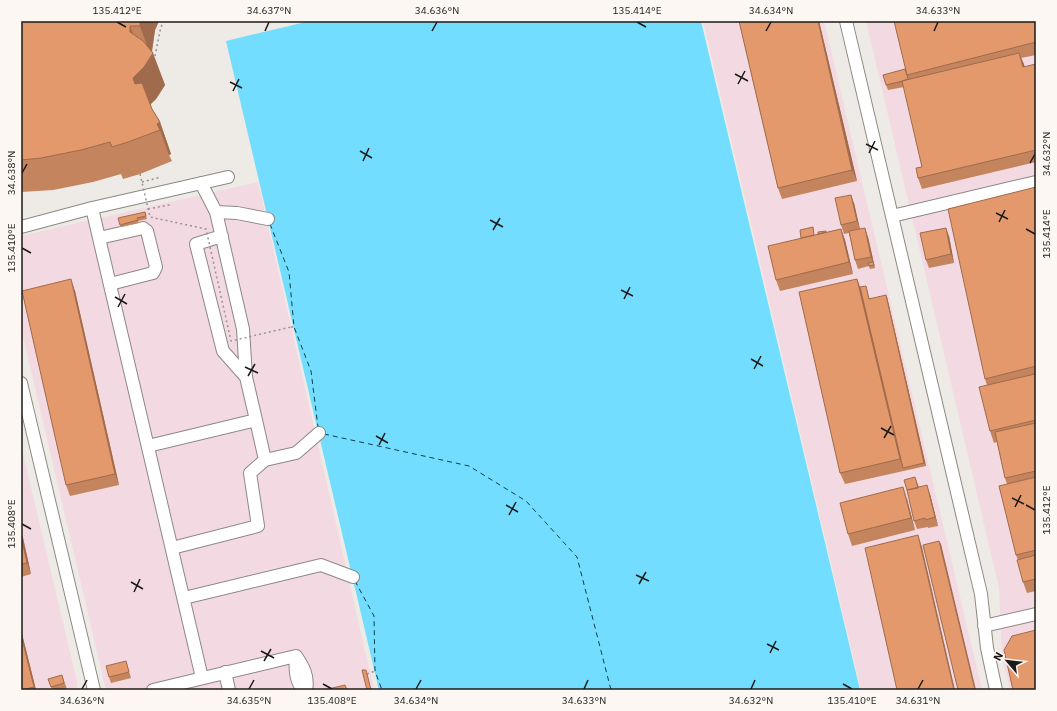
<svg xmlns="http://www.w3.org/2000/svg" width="1057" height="711" font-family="'IBM Plex Sans',sans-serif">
<rect width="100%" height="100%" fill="#eeeae5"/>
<path fill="#f3d9e1" d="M703 21H824L982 690H861Z
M866 21H1036V690H1010L1002 657 999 588Z
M258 182 374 690H106L21 328V236Z
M21 445 78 686 75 690H21Z"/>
<path fill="#72ddfe" d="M310 21H701L860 690H379L226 41Z"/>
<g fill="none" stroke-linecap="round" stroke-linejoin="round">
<path stroke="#0f404e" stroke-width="1" stroke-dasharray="5 4" stroke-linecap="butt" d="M270 224 289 272 294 327 311 371 318 427
M324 434 469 466 526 501 577 557 611 690
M355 581 374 616 375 671 382 690"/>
<g stroke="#8c8884" stroke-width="14">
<path id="minor" d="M846 21 981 594 987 648 996 690
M201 183 216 212 237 213 268 219
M92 208 202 678
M892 216 1036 182
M21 227 92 208 228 177
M222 236 196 244 223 351 246 377
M99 238 143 228 147 231 156 267 153 273 110 284
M21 383 94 690
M148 446 256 420 246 377 243 329 216 212
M265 460 296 453 319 433
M172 548 258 526 250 473 265 460 256 420
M184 598 321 565 353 577
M984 626 1036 614
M225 672 229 690
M153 690 296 656
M303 690C295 680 295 668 296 656 303 666 309 677 306 690"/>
</g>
<path stroke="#969390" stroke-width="1.5" stroke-dasharray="2 3" stroke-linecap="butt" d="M155 56 160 31 163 21
M142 182 161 177
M148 209 169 205V202
M291 327H294
M367 674 375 671"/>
<use href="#minor" stroke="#fff" stroke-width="12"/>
<path stroke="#969390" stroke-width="1.5" stroke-dasharray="2 3" stroke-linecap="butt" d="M140 174 150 217 206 229 231 341 291 327"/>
</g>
<path fill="#c4845d" d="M21 21H159L155 30 152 52 165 85 156 99 150 104 152 109 160 122 171 154 169 155 172 161 140 174 123 179 121 174 93 182 53 190 21 192Z
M739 21H819L857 181 782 199 778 188Z
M1036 21V55L1021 58 1024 67 1036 64V162L922 189 918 178 922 167 904 87 888 90 886 85 905 69Z
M1036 187V591L1027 593 1023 582 1018 560 1016 555 1007 484 1005 478 997 442 994 443 990 431 987 385 985 379Z
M854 203 860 229 868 237 875 268 870 269 869 266 858 269 855 260 849 233 844 234 841 225Z
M145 212 147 219 138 221 139 223 121 227 120 225Z
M841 229 845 240 853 274 780 291 776 280 815 235Z
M949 236 954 263 929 268 926 260Z
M857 279 860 287 867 289 869 298 887 297 926 466 845 484 840 473Z
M75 291 119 485 70 496 66 485Z
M915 477 919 487 930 494 938 526 928 528V527L917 529 914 521Z
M907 499 915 530 852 546 848 534Z
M21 533 23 538 31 574 21 577Z
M21 630 36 690H21Z
M126 661 131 678 111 683 109 677Z
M62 675 67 689 62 690H52L48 679Z"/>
<path fill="#a06b4c" d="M140 21H159L155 30 151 56 153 53 165 85 156 99 145 110 133 78 151 57 140 26Z
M818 21H819L857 181 852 170Z
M130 26 142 57 130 32Z
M1019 53 1024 64 1027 79 1023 67Z
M160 122 171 154 169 155 160 130 157 124Z
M851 195 854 203 860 230 857 221Z
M865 228 868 237 875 268 871 257Z
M946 228 949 236 954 263 951 254Z
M841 229 845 240 853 274 849 262Z
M71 279 75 291 119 485 115 474Z
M857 279 861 290 903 468 900 459Z
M886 295 887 297 926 466 924 463Z
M927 485 930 494 938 526 935 517Z
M903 487 907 499 915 530 911 518Z
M21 533 23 538 31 574 27 563 21 536Z
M918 535 922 547 955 690H954Z
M939 541 941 544 976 690H975Z
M21 630 36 690H35L34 687 21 635Z"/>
<path fill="#e4996c" stroke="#a06b4c" d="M21 21H140V26H130V32L143 41 153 53 144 67 133 78 135 84 142 83 152 109 160 122 157 124 160 130 128 142 112 147 110 142 81 150 41 158 21 160Z
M739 21H818L852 170 778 188Z
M894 21H1036V42L907 75Z
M1019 53 1023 67 1036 64V150L918 178 916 168 922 167 902 81Z
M905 69 908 79 902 81H903L886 85 883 75Z
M1036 187V366L985 379 948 209Z
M851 195 857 221 841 225 835 198Z
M145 212 146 216 137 218 138 220 120 225 118 218Z
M813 227 814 235 801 238 800 230Z
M865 228 871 257 855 260 849 231Z
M946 228 951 254 926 260 920 233Z
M841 229 849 262 776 280 768 246Z
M826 231V232L818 234V232Z
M873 262 874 265 869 266 868 263Z
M71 279 115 474 66 485 22 291Z
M857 279 900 459 840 473 799 292Z
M866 286 869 299 886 295 924 463 903 468 860 287Z
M1035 374 1036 379V420L990 431 979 387Z
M1036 423V471L1005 478 995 432Z
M915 477 918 488 907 490 904 480Z
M1036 477V550L1016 555 999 486Z
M927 485 935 517 925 520V518L914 521 907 490Z
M903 487 911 518 848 534 840 503Z
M918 535 954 690H897L865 548Z
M21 536 27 563 21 564Z
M939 541 975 690H958L923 545Z
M1036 555V579L1023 582 1017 560Z
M1036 630V690H1013L1004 650 1012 636Z
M21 635 34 687 21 690Z
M126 661 129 672 109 677 106 666Z
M362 670H366L371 690H367Z
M62 675 64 683 51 687 48 679Z
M345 685 347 690H324Z"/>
<path fill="none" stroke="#1c1a19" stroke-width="1.5" d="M117 22 126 27M637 22 646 27M265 31 269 22M432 31 437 22M766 31 771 22M934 31 938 22M735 74 748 81M230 82 242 88M738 84 745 71M233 91 239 79M866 144 878 150M360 151 372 158M869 153 875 141M363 161 369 148M1030 163 1035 154M22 173 27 164M996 213 1008 219M490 220 503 227M999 222 1005 210M1026 229 1035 234M493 230 500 218M22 248 31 253M621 290 633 296M115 297 127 304M624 299 630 287M118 307 125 294M751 359 763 366M245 367 258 373M754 369 761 356M248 376 255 364M881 428 894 435M376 436 388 443M884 438 891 426M379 445 385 433M1012 498 1024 504M506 505 518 512M1026 505 1035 510M1015 507 1021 495M509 515 516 502M22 524 31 529M636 575 649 581M131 582 143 589M639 584 646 572M134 592 140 579M767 644 779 650M261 651 274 658M770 653 776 641M264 661 271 649M323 684 332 689M843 684 852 689M82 689 87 680M249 689 254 680M416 689 421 680M584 689 588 680M751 689 755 680M918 689 923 680"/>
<rect width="1057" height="711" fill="none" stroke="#fcf7f2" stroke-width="44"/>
<g transform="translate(1007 661) rotate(298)" stroke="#fcf7f2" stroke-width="3" paint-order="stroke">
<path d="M0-3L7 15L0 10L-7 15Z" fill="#1c1a19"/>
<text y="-6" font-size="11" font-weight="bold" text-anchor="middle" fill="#1c1a19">N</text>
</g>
<rect x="22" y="22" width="1013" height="667" fill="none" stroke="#1c1a19" stroke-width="1.5"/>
<g font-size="10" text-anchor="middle" fill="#1c1a19">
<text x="117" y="14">135.412°E</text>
<text x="269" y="14">34.637°N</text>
<text x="437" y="14">34.636°N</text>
<text x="637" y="14">135.414°E</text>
<text x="771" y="14">34.634°N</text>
<text x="938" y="14">34.633°N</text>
<text transform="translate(1046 154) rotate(-90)" y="4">34.632°N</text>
<text transform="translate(11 173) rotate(-90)" y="4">34.638°N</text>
<text transform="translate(1046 234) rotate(-90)" y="4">135.414°E</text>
<text transform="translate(11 248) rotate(-90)" y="4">135.410°E</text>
<text transform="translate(1046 510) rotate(-90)" y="4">135.412°E</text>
<text transform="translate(11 524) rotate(-90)" y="4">135.408°E</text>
<text x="82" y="704">34.636°N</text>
<text x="249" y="704">34.635°N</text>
<text x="332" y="704">135.408°E</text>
<text x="416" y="704">34.634°N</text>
<text x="584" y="704">34.633°N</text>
<text x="751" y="704">34.632°N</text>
<text x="852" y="704">135.410°E</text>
<text x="918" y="704">34.631°N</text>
</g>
</svg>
